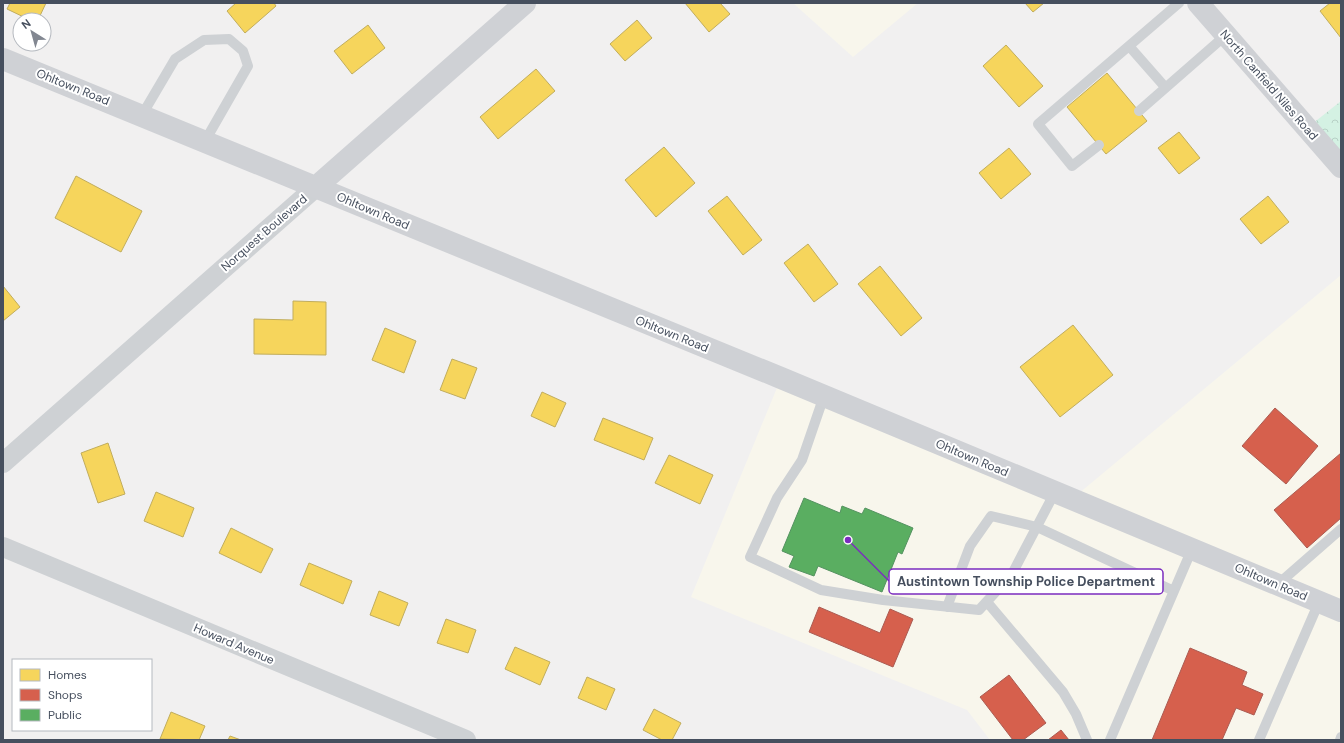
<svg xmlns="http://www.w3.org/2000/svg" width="1344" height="743" font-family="'DM Sans',sans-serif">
<defs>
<pattern id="forest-crowns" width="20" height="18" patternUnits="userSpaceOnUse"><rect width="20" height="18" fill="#d4f1e3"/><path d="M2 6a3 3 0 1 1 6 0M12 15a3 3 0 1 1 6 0" fill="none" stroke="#b7d0c5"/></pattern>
</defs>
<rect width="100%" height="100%" fill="#f1f0f0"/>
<path fill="#f8f6ec" d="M793 3H918L853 57Z
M1341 275V740H990L967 710 691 597 781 378 1072 499Z"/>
<path fill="url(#forest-crowns)" d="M1341 101V167L1307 128Z"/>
<path fill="#f6d55c" stroke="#c1ad5d" d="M10 3H46L38 20H30L7 9Z
M236 3H274L276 6 245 33 227 11Z
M685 3H720L730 14 709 32Z
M1025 3H1044L1033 12Z
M1330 3H1341V38L1320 11Z
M637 20 652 38 625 61 610 44Z
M368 25 385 48 352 74 334 51Z
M1006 45 1043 86 1019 107 983 66Z
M536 69 555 91 498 139 480 117Z
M1107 73 1147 121 1106 154 1067 107Z
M1179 132 1200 158 1179 174 1158 148Z
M664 147 695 183 656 217 625 180Z
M1009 148 1031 174 1001 199 979 173Z
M76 176 142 211 121 252 55 218Z
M727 196 762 240 743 255 708 211Z
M1268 196 1289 222 1261 244 1240 219Z
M808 244 838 284 814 302 784 263Z
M880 266 922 318 901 336 858 284Z
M3 286 20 307 3 321Z
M293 301 326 302V355L254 354V319L293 320Z
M1073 325 1113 375 1060 417 1020 367Z
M385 328 416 341 404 373 372 360Z
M452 359 477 368 465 399 440 390Z
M542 392 566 403 555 427 531 416Z
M603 418 653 438 644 460 594 440Z
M108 443 125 494 98 503 81 453Z
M669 455 713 475 700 504 655 483Z
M156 492 194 508 183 537 144 521Z
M231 528 273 549 261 573 219 553Z
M309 563 352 581 343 604 300 585Z
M379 591 408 603 399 626 370 615Z
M446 619 476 630 468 653 437 643Z
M515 647 550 662 540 685 505 669Z
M587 677 615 689 606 710 578 698Z
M654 709 681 723 672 740H662L643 730Z
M171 712 205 726 199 740 160 739Z
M230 736 241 740H228Z"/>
<path fill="#d6604d" stroke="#ab5b52" d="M1275 408 1318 446 1286 484 1242 446Z
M1341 453V518L1307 548 1274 510Z
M819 607 880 633 890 609 913 619 893 667 809 632Z
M1190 648 1247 672 1242 685 1263 694 1254 715 1236 708 1222 740H1152Z
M1009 675 1046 723 1023 740H1013L980 697Z
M1061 730 1069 740H1048Z"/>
<path fill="#5aae61" stroke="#549260" d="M804 498 840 513 842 506 862 514 865 508 913 528 902 554 898 552 882 592 818 566 814 576 789 567 794 556 782 551Z"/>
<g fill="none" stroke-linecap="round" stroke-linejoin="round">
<path stroke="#ced1d4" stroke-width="10" d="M1129 46 1165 87
M1139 111 1226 35
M142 115 175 59 204 40 229 39 243 51 248 66 205 141
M1099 145 1072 166 1038 124 1179 3
M824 396 802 460 777 498 750 557 821 590 883 600 979 610 1012 574 1055 492
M1277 585 1341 529
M987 602 1063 692 1076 714 1087 740
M947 607 970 546 991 516 1037 527 1174 591
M1110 740 1192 549
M1259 740 1319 602
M1340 740 1341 737"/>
<path stroke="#ced1d4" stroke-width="20" d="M3 463 316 187
M3 547 466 740"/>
<path stroke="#cfd1d5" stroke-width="22" d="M1198 3 1341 167
M3 59 781 378 1341 611
M316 187 525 3"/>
</g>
<g text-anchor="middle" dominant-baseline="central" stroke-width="4" stroke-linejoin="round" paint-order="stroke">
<g font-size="12" fill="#464f5e" stroke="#fff">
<text transform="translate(1269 85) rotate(49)">North Canfield Niles Road</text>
<text transform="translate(73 87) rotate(22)">Ohltown Road</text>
<text transform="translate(373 211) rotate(23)">Ohltown Road</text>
<text transform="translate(264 233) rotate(-41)">Norquest Boulevard</text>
<text transform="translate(672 334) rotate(22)">Ohltown Road</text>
<text transform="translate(972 458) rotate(23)">Ohltown Road</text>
<text transform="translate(1271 582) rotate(23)">Ohltown Road</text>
<text transform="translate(234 644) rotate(23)">Howard Avenue</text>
</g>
</g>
<path fill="none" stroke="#7b2cbf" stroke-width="1.5" d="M848 540L889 581"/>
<circle fill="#7b2cbf" stroke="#fff" stroke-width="1.5" cx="848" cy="540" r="4"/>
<rect fill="#fff" stroke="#7b2cbf" stroke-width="1.5" x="889" y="569" width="274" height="25" rx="4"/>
<g font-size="13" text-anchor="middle" font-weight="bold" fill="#464f5e">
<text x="1026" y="586">Austintown Township Police Department</text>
</g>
<rect width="1344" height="743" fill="none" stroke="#464f5e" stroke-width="8"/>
<rect x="12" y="659" width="140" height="72" fill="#ffffff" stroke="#b5b9bf"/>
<rect x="20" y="669" width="20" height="12" fill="#f6d55c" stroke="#b5b9bf"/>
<text x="48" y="679" font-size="12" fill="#464f5e">Homes</text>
<rect x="20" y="689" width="20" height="12" fill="#d6604d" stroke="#b5b9bf"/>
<text x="48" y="699" font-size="12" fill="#464f5e">Shops</text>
<rect x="20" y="709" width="20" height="12" fill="#5aae61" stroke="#b5b9bf"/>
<text x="48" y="719" font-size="12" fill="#464f5e">Public</text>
<g transform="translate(32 32) rotate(323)"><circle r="19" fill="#ffffff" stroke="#b5b9bf"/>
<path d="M0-3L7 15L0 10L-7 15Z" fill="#828791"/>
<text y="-6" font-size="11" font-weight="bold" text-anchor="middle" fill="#464f5e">N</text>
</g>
</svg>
